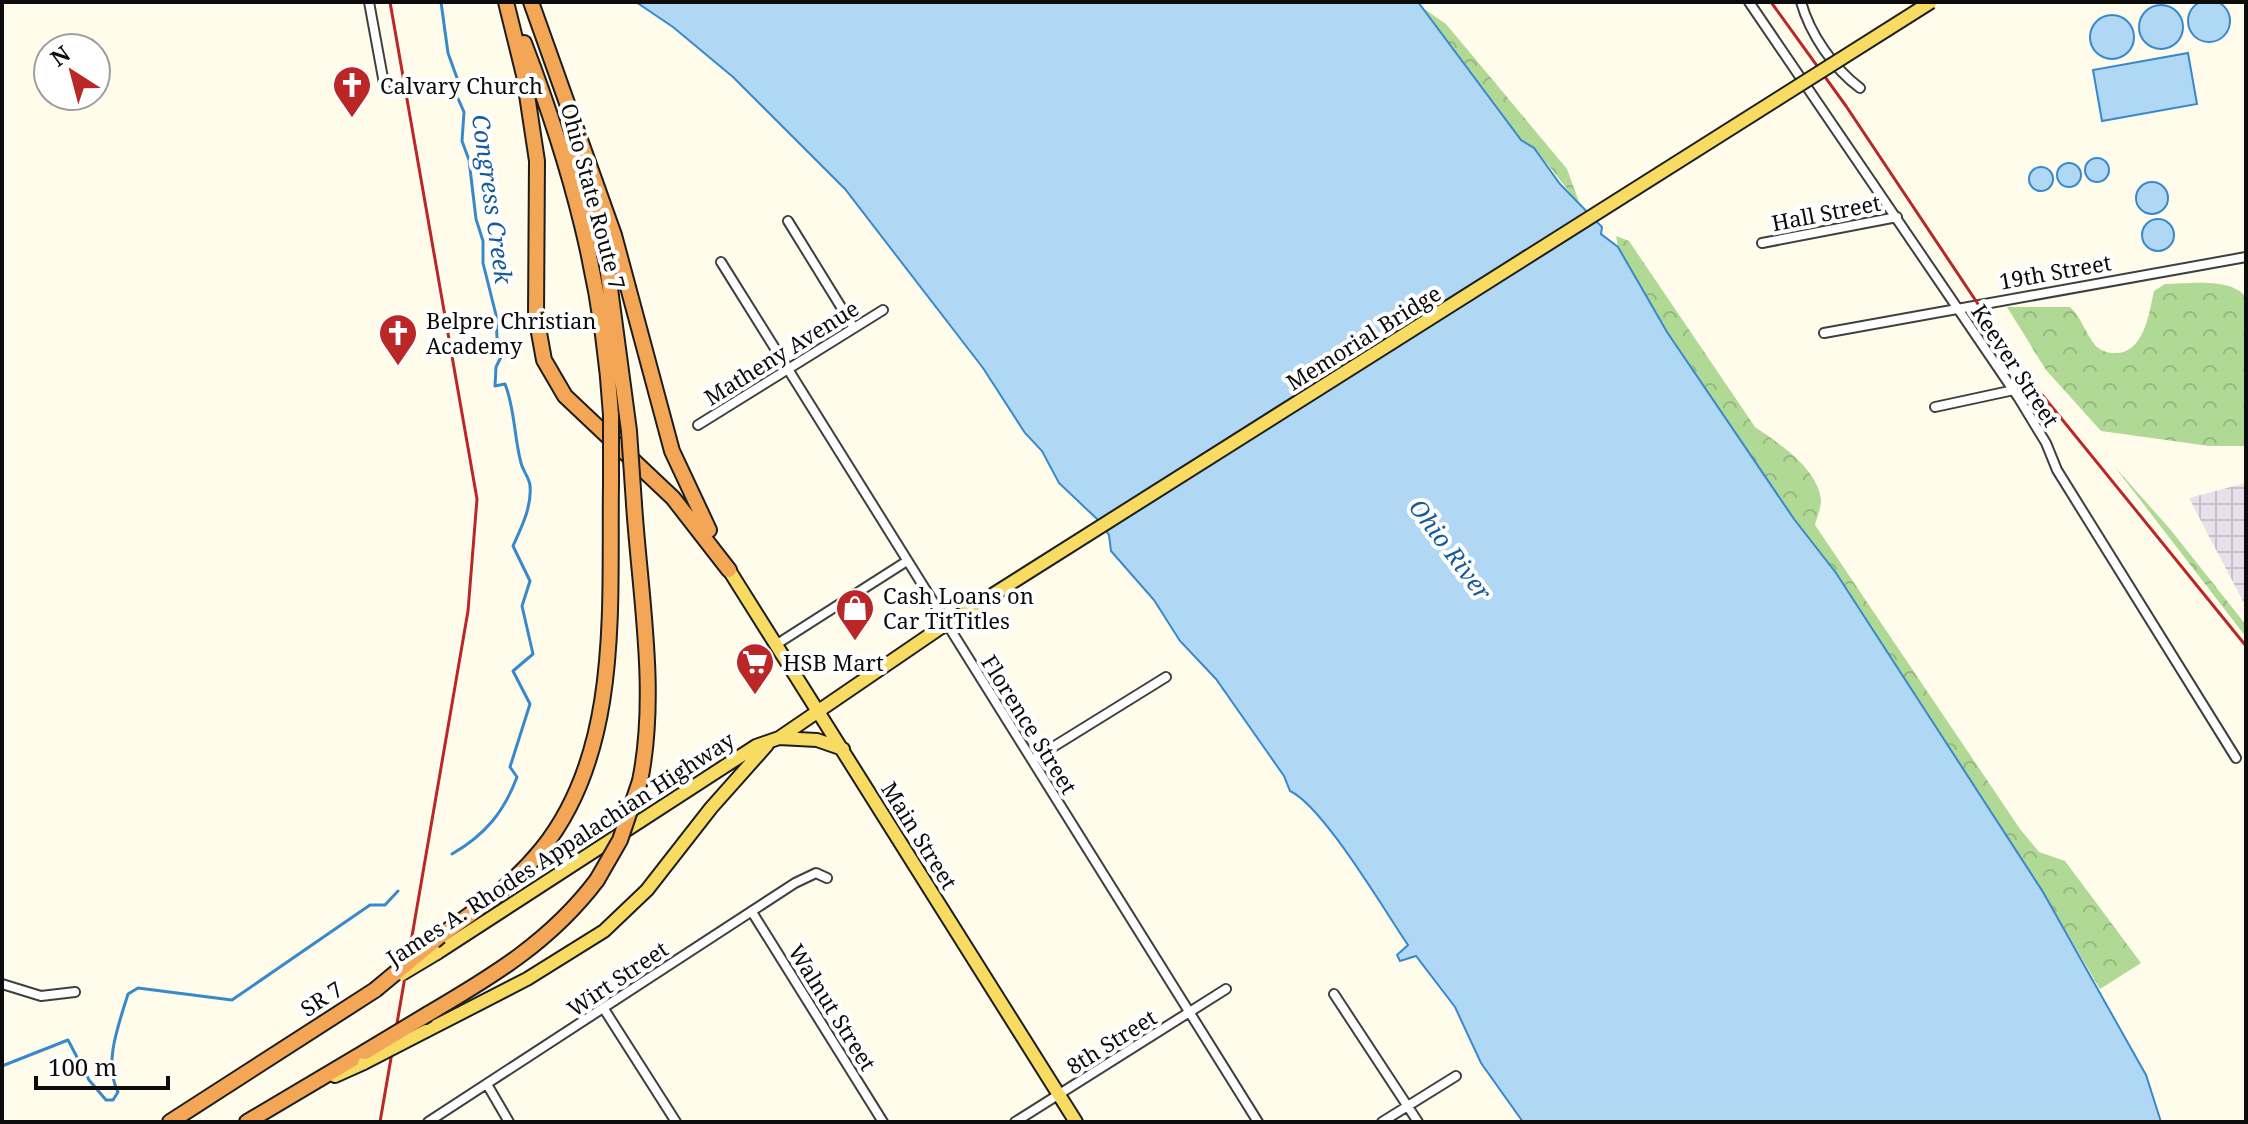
<svg xmlns="http://www.w3.org/2000/svg" width="2248" height="1124" font-family="'Noto Serif',serif">
<defs>
<pattern id="industrial-grid" width="8" height="8" patternUnits="userSpaceOnUse" patternTransform="scale(2)"><rect width="8" height="8" fill="#eae0eb"/><path d="M0 4h8M4 0v8" fill="none" stroke="#c8bfc8"/></pattern>
<pattern id="forest-crowns" width="20" height="18" patternUnits="userSpaceOnUse" patternTransform="scale(2)"><rect width="20" height="18" fill="#b0d995"/><path d="M2 6a3 3 0 1 1 6 0M12 15a3 3 0 1 1 6 0" fill="none" stroke="#96b97f"/></pattern>
</defs>
<rect width="100%" height="100%" fill="#fffceb"/>
<path fill="url(#industrial-grid)" d="M2246 483V607L2189 498Z"/>
<path fill="url(#forest-crowns)" d="M1423 8 1446 24 1567 169 1579 202C1559 183 1545 154 1521 140Z
M1616 236 1629 241 1755 427C1779 443 1818 469 1821 500 1821 508 1817 517 1815 525L2020 829 2039 852 2065 861 2141 963 2100 989 2043 892 1896 665 1836 573 1794 519 1667 332 1618 247Z
M2165 284C2189 284 2230 277 2246 297V446H2209L2101 431 2046 370 2007 307H2070C2082 318 2085 333 2095 345 2098 349 2105 352 2111 353 2144 357 2149 313 2154 291Z
M2114 466 2170 529 2246 625V637Z"/>
<path fill="#b0d8f5" stroke="#3889cc" stroke-width="2" d="M2188 21a21 21 0 1 1 42 0a21 21 0 1 1-42 0Z
M636 2H1418L1521 140 1534 148 1560 184 1602 227 1601 234 1618 247 1667 332 1794 519 1836 573 2043 892 2146 1075 2161 1122H1523L1481 1063 1455 1007 1416 956 1400 961 1397 955 1408 945C1384 910 1323 806 1290 791L1284 776 1216 679 1180 641 1154 600 1111 551 1109 535 1097 519 1059 483 1042 451 1025 433 983 368 845 189 733 77 673 27Z
M2139 27a22 22 0 1 1 44 0a22 22 0 1 1-44 0Z
M2090 37a22 22 0 1 1 44 0a22 22 0 1 1-44 0Z
M2188 53 2197 104 2102 121 2093 70Z
M2085 170a12 12 0 1 1 24 0a12 12 0 1 1-24 0Z
M2057 175a12 12 0 1 1 24 0a12 12 0 1 1-24 0Z
M2029 179a12 12 0 1 1 24 0a12 12 0 1 1-24 0Z
M2136 198a16 16 0 1 1 32 0a16 16 0 1 1-32 0Z
M2142 235a16 16 0 1 1 32 0a16 16 0 1 1-32 0Z"/>
<g fill="none" stroke-linecap="round" stroke-linejoin="round">
<path stroke="#3889cc" stroke-width="3" d="M441 2 448 53 457 78 456 94 464 112 462 141 469 160 476 219 483 241V263L496 315 497 338 505 349 496 367 495 386 505 384C515 409 514 437 521 463 523 471 530 479 530 486 532 507 521 528 513 546L530 581 522 606 533 654 513 671 530 704 510 767 517 777C504 812 485 835 452 854
M2 1066 68 1040 89 1080 106 1100H113L118 1092C103 1063 119 1024 128 994L138 988 232 1000 370 905H385L398 891"/>
<g stroke="#3f3f3f" stroke-width="12">
<path id="street" d="M369 2 385 89
M1749 2 2018 397 2046 443 2057 470 2236 758
M1801 2C1810 34 1834 69 1860 88
M788 221 854 328
M1762 243 1897 217
M721 262 1258 1122
M1824 333 2246 257
M1935 407 2014 390
M698 425 883 310
M777 644 907 561
M1032 760 1166 677
M752 912 883 1122
M2 984 41 996 75 992
M1334 994 1418 1122
M604 1009 676 1122
M488 1086 509 1122
M428 1122 795 883 816 873 827 878
M1015 1122 1226 989
M1382 1122 1456 1076"/>
</g>
<g stroke="#1d1d1d" stroke-width="16">
<path id="primary" d="M729 570 1076 1122
M779 738 817 740 843 749
M437 953 756 746 779 738 940 628
M426 1031 527 979 604 931 647 890 711 808 767 745
M335 1076 364 1063"/>
</g>
<g stroke="#1d1d1d" stroke-width="18">
<path id="highway" d="M506 2 524 75 537 161 536 316 544 360 565 396 673 498 729 570
M531 2 614 235 672 451 709 530
M524 43C571 166 603 283 611 415
M572 138 607 266 629 431
M634 504C640 595 658 692 640 781
M440 936C477 910 513 885 542 849 622 749 609 605 611 484
M428 1014C493 976 551 941 597 880
M170 1122 375 990
M247 1122 365 1052"/>
</g>
<use href="#street" stroke="#fff" stroke-width="8"/>
<use href="#primary" stroke="#f7db62" stroke-width="12"/>
<use href="#highway" stroke="#f3a655" stroke-width="14"/>
<path stroke="#ba2726" stroke-width="3" d="M1771 2 1846 106 2022 370 2246 646
M380 1122 468 611 477 499 390 2"/>
<g stroke="#1d1d1d" stroke-width="16" stroke-linecap="butt">
<path id="primary-bridge" d="M940 628 1931 2
M402 974 437 953
M364 1063 426 1031"/>
</g>
<g stroke="#1d1d1d" stroke-width="18" stroke-linecap="butt">
<path id="highway-bridge" d="M611 415V484
M629 431 634 504
M597 880 620 840 640 781
M375 990 440 936
M365 1052 428 1014"/>
</g>
<use href="#primary-bridge" stroke="#f7db62" stroke-width="12"/>
<use href="#highway-bridge" stroke="#f3a655" stroke-width="14"/>
</g>
<defs>
<g id="church-pin" transform="scale(2)"><path d="M0 17L-7.5 6A9.5 9.5 0 1 1 7.5 6Z" fill="#ba2726" stroke="#fff"/><path d="M-1.2-6h2.4v3.5h3.3v2.4h-3.3V6h-2.4V-.1h-3.3v-2.4h3.3Z" fill="#fff"/></g>
<g id="shop-pin" transform="scale(2)"><path d="M0 17L-7.5 6A9.5 9.5 0 1 1 7.5 6Z" fill="#ba2726" stroke="#fff"/><path d="M-5-2.5h2.3a2.7 3.5 0 0 1 5.4 0H5L5.5 6h-11ZM-1.5-2.5h3a1.5 2.3 0 0 0-3 0Z" fill="#fff"/></g>
<g id="supermarket-pin" transform="scale(2)"><path d="M0 17L-7.5 6A9.5 9.5 0 1 1 7.5 6Z" fill="#ba2726" stroke="#fff"/><path d="M-6-5.5h2.5l.6 2H6L4.5 2H-2.5L-4.4-4H-6ZM-1.5 3.2a1.3 1.3 0 1 0 .1 0ZM3 3.2a1.3 1.3 0 1 0 .1 0Z" fill="#fff"/></g>
</defs>
<g fill-rule="evenodd">
<use href="#church-pin" x="352" y="85"/>
<use href="#church-pin" x="398" y="333"/>
<use href="#shop-pin" x="855" y="608"/>
<use href="#supermarket-pin" x="755" y="662"/>
</g>
<g text-anchor="middle" dominant-baseline="central" stroke-width="8" stroke-linejoin="round" paint-order="stroke">
<g font-size="22" fill="#0c0c0c" stroke="#fff" text-anchor="start">
<text x="380" y="85">Calvary Church</text>
<text x="426" y="320">Belpre Christian<tspan x="426" dy="25">Academy</tspan></text>
<text x="883" y="595">Cash Loans on<tspan x="883" dy="25">Car TitTitles</tspan></text>
<text x="783" y="662">HSB Mart</text>
</g>
<g font-size="22" fill="#0c0c0c" stroke="#fff">
<text transform="translate(594 196) rotate(75)">Ohio State Route 7</text>
<text transform="translate(1826 212) rotate(-11)">Hall Street</text>
<text transform="translate(2055 271) rotate(-10)">19th Street</text>
<text transform="translate(1363 337) rotate(-32)">Memorial Bridge</text>
<text transform="translate(781 352) rotate(-32)">Matheny Avenue</text>
<text transform="translate(2016 365) rotate(57)">Keever Street</text>
<text transform="translate(1030 724) rotate(58)">Florence Street</text>
<text transform="translate(920 835) rotate(58)">Main Street</text>
<text transform="translate(560 848) rotate(-33)">James A. Rhodes Appalachian Highway</text>
<text transform="translate(617 978) rotate(-34)">Wirt Street</text>
<text transform="translate(321 998) rotate(-33)">SR 7</text>
<text transform="translate(833 1007) rotate(58)">Walnut Street</text>
<text transform="translate(1111 1041) rotate(-32)">8th Street</text>
</g>
<g font-size="24" font-style="italic" fill="#175b9c" stroke="#fff">
<text transform="translate(493 199) rotate(82)">Congress Creek</text>
<text transform="translate(1451 549) rotate(53)">Ohio River</text>
</g>
</g>
<rect width="2248" height="1124" fill="none" stroke="#0c0c0c" stroke-width="8"/>
<g transform="translate(72 72) rotate(324)"><circle r="38" fill="#ffffff" stroke="#9e9e9e" stroke-width="2"/>
<path d="M0-6L14 30L0 20L-14 30Z" fill="#ba2726"/>
<text y="-12" font-size="22" font-weight="bold" text-anchor="middle" fill="#0c0c0c">N</text>
</g>
<path d="M36 1076v12h132v-12" fill="none" stroke="#0c0c0c" stroke-width="4"/>
<text x="48" y="1076" font-size="24" fill="#0c0c0c" stroke="#ffffff" stroke-width="6" paint-order="stroke">100 m</text>
</svg>
